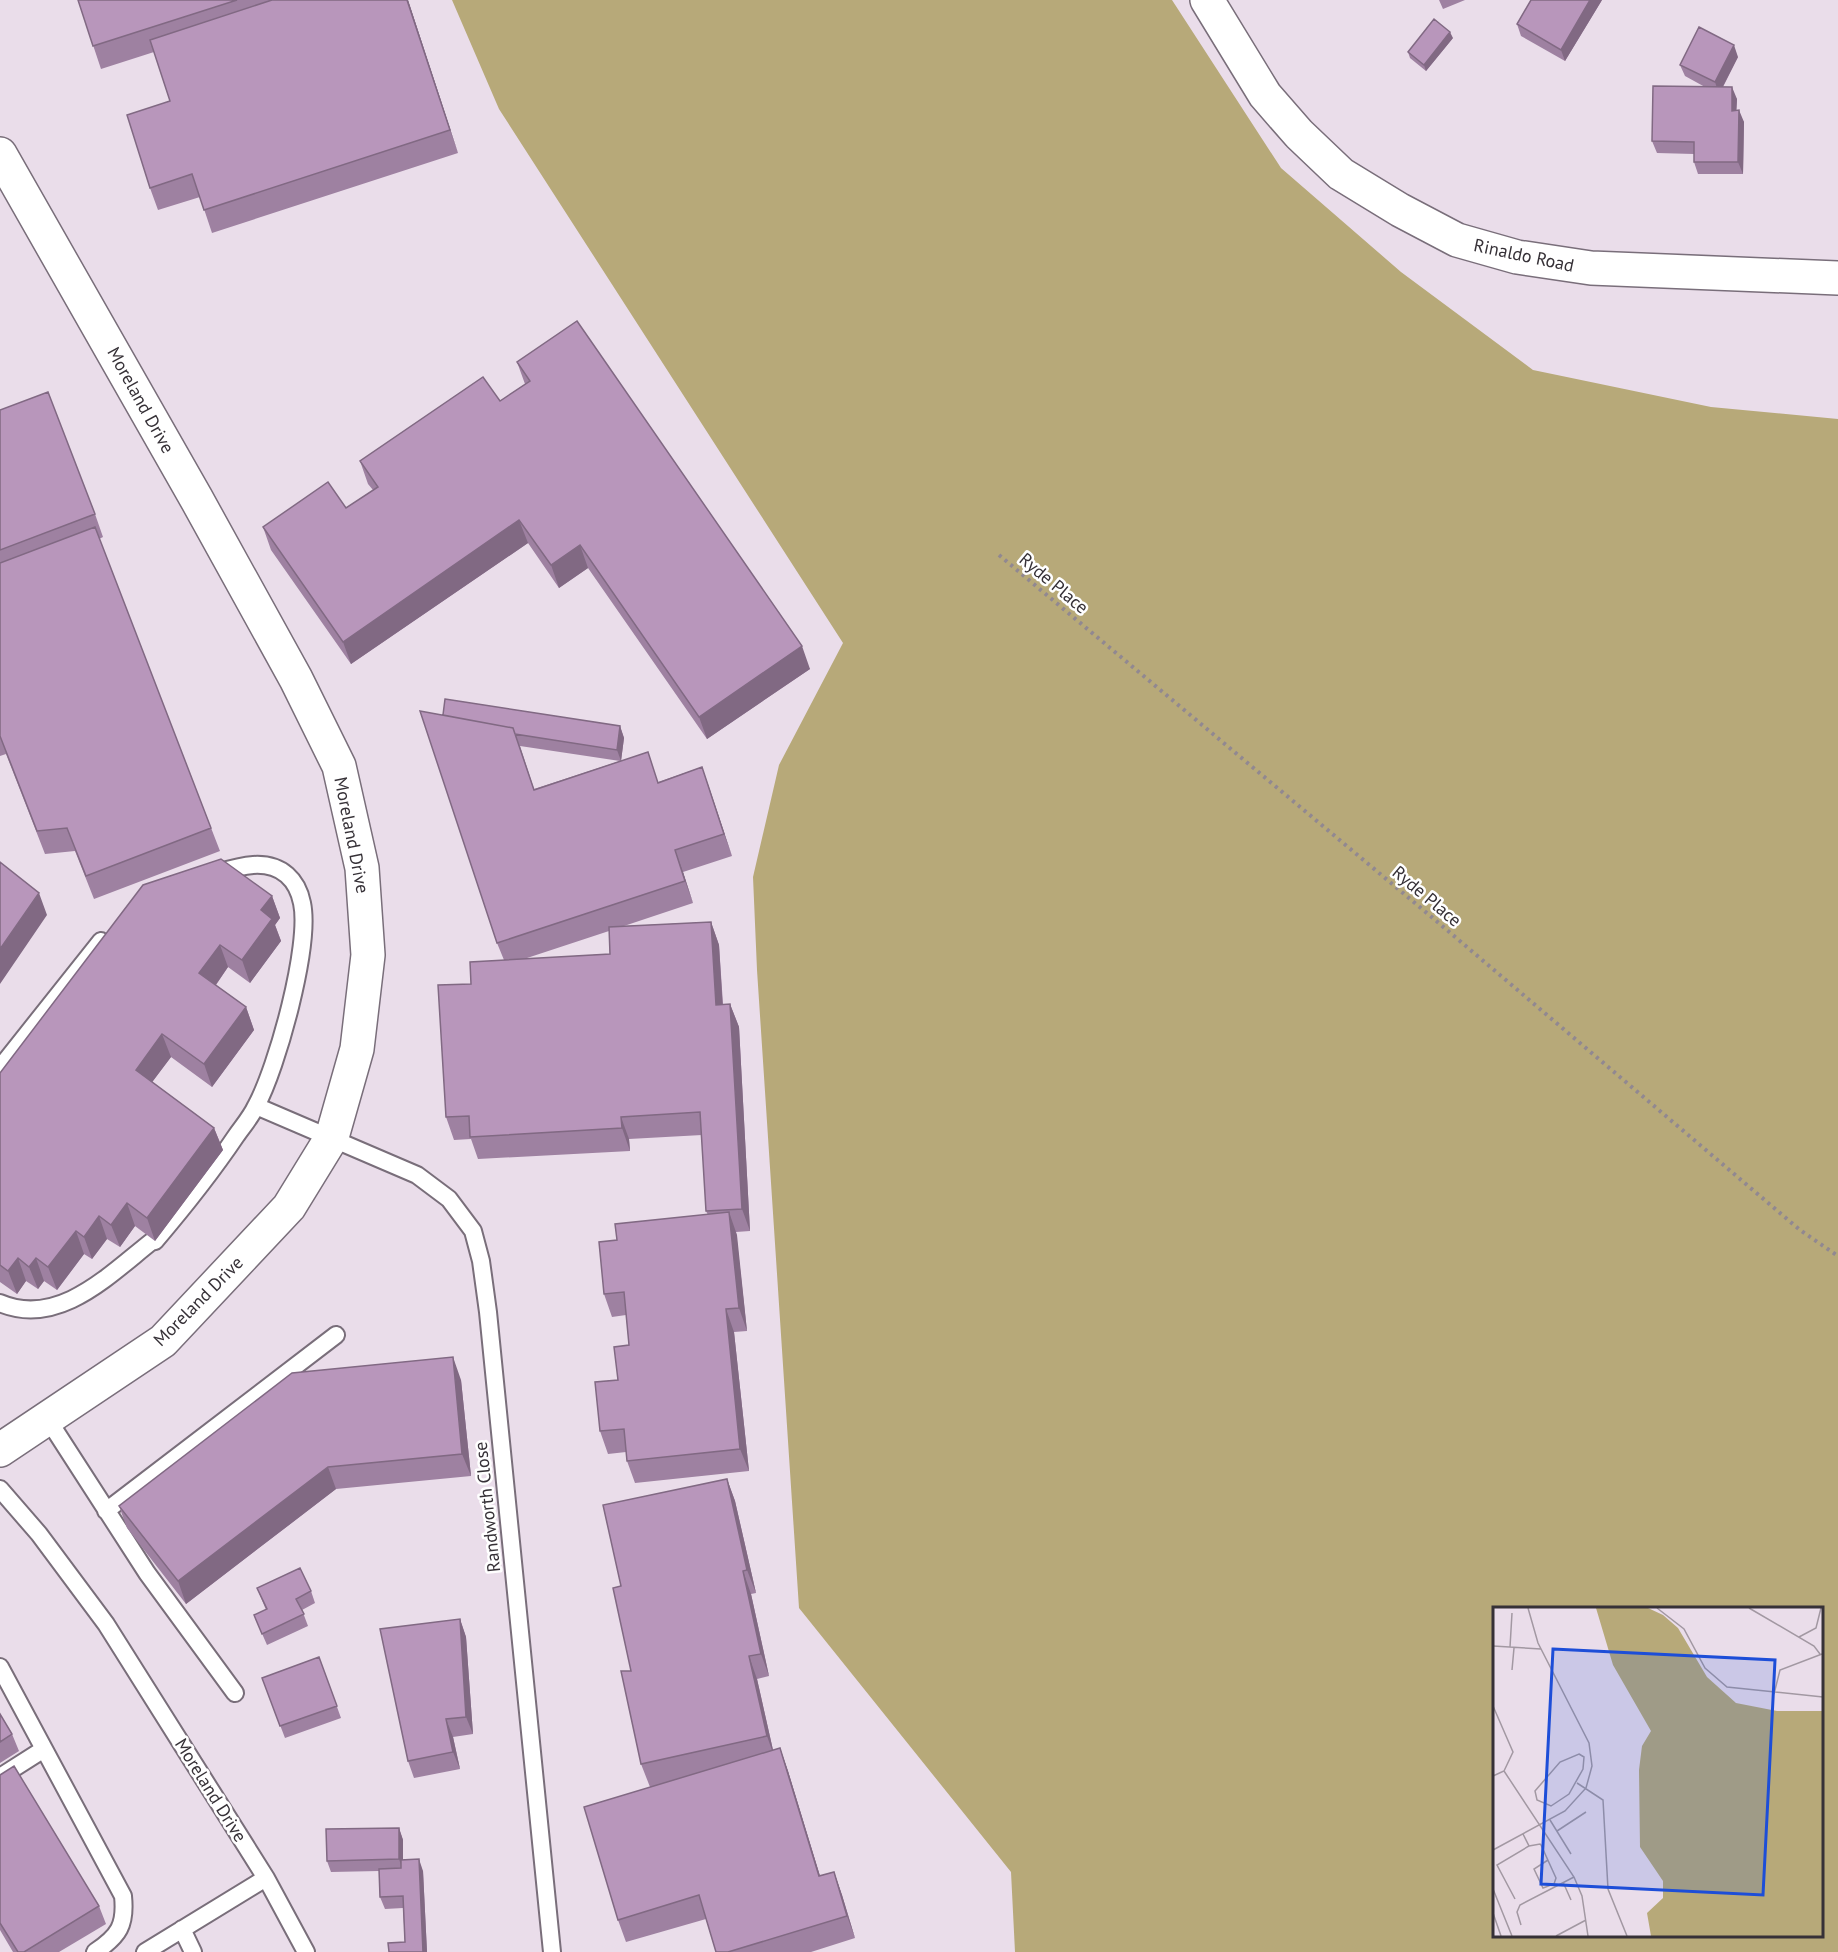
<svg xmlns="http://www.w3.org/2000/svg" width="1838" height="1952" font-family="'PT Sans',sans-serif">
<rect width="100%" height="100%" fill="#eaddea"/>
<path fill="#b7a979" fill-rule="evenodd" d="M452 0H1172L1281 168 1401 272 1533 370 1711 407 1838 419V1952H1015L1011 1872 799 1608 757 970 753 877 779 765 843 643 499 109ZM1494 1608H1822V1936H1494Z"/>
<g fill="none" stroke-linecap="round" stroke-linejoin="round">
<g stroke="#796e7a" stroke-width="20">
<path id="service" d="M0 1068 101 941
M256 1106 417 1175 449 1199 473 1231 481 1261 488 1312 552 1952
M0 1303C58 1328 109 1275 151 1242L155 1241C184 1207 211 1173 236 1136 243 1126 251 1117 256 1106 277 1068 311 945 302 903 300 893 295 882 287 875 266 857 237 867 213 874
M47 1418 147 1573 235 1693
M0 1489 39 1534 106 1624 266 1878 306 1952
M106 1511 336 1335
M0 1667 123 1896C126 1925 119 1936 95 1952
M0 1777 44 1749
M182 1929 193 1952
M145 1952 266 1878"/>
</g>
<g stroke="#796e7a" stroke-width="36">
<path id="minor" d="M0 154 196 498 296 679 339 766 362 868 368 955 357 1049 332 1137 289 1207 163 1341 0 1450"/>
</g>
<g stroke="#796e7a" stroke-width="36">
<path id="tertiary" d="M1207 0 1265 95 1299 134 1341 174 1400 210 1457 240 1517 257 1591 268 1838 278"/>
</g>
<path stroke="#918891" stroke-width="4" stroke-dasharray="3 4.5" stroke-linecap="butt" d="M999 555 1434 919 1800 1230 1838 1256"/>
<use href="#service" stroke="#fff" stroke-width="16"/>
<use href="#minor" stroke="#fff" stroke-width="33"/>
<use href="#tertiary" stroke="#fff" stroke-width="33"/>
</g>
<path fill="#9e81a1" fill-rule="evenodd" d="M78 0H408L458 153 212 233 200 197 158 210 150 188 170 101 154 52 101 69Z
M1439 0H1465L1443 9Z
M1602 0 1565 61 1521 36 1517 24Z
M1453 38 1426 71 1410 58 1408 52Z
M1738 57 1723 87 1737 99 1736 110 1744 122 1743 174H1698L1694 162V154L1657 153 1652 141 1705 87 1685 76 1680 65Z
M517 362 810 669 707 739 588 568 559 588 528 543 351 664 271 550 263 527 346 508 373 490 368 484 360 461 500 401 525 384Z
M0 410 95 514 103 537 99 539 220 851 94 899 75 851 45 854 6 754 0 756Z
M443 715 620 726 624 738 621 761 658 782 702 767 732 856 683 872 693 903 624 926 711 922 719 945 723 1004H730L739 1027 750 1231 736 1232 747 1331 734 1332 749 1471 635 1483 627 1461 626 1452 608 1454 600 1431 629 1345 626 1315 612 1317 604 1294 617 1240 708 1215 706 1211 702 1135 629 1139 630 1151 478 1159 471 1139 454 1140 446 1117 471 984 504 960 497 943ZM520 746 620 761 534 789ZM609 931 610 954 524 959Z
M272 896 280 918 275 925 281 941 250 983 228 967 216 985 246 1007 254 1030 212 1087 171 1057 152 1082 214 1128 223 1150 155 1241 135 1226 120 1247 107 1239 92 1259 84 1254 57 1290 44 1281 38 1289 26 1281 17 1294 0 1282V1073Z
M461 1380 471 1476 336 1489 186 1604 127 1528 119 1506Z
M727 1479 735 1501 756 1593 751 1594 769 1676 757 1679 773 1750 780 1748 788 1771 820 1876 834 1872 842 1895 855 1938 811 1952H716L706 1919 626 1942 618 1920 650 1787 641 1764 621 1586Z
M257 1588 311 1591 315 1603 302 1610 308 1626 267 1645 254 1615 266 1610Z
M460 1619 466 1637 473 1734 453 1737 460 1769 414 1778 408 1761Z
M319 1657 341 1718 285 1738 262 1678Z
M0 1714 12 1734 19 1751 0 1763Z
M0 1775 99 1906 106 1924 59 1952H13L0 1930Z
M399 1828 403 1840V1860L423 1871 427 1952H389L405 1942 403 1908 385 1909 380 1897 379 1871 331 1872 327 1861Z"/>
<path fill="#816983" d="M407 0H408L458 153 450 130Z
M1590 0H1602L1565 61 1561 50Z
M1450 32 1453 38 1426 71 1424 65Z
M1734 45 1738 57 1719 94 1715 82Z
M1732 87 1737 99 1736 122 1732 111Z
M1739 110 1744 122 1743 174 1738 162Z
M519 520 528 543 351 664 343 642Z
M580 545 588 568 559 588 551 565Z
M802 646 810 669 707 739 699 717Z
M620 726 624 738 621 761 617 750Z
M702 767 710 790 732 856 724 834Z
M675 850 683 872 693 903 685 881Z
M39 893 47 915 0 984V949Z
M272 896 280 918 275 925 281 941 250 983 242 960 261 910Z
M711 922 719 945 724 1028 716 1005Z
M220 945 228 967 208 996 199 973Z
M730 1004 739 1027 750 1231 742 1209Z
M246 1007 254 1030 212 1087 204 1064Z
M162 1034 171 1057 144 1093 136 1070Z
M621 1117 629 1139 630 1151 622 1128Z
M214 1128 223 1150 155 1241 147 1218Z
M127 1203 135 1226 120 1247 111 1225Z
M729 1212 737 1235 747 1331 739 1308Z
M99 1216 107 1239 92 1259 84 1237Z
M76 1231 84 1254 57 1290 48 1267Z
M18 1258 26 1281 17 1294 8 1271Z
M36 1258 44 1281 38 1289 29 1267Z
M726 1309 734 1332 749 1471 740 1449Z
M453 1357 461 1380 471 1476 462 1454Z
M328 1467 336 1489 186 1604 178 1581Z
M727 1479 735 1501 756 1593 747 1570Z
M743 1571 751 1594 769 1676 761 1654Z
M460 1619 466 1637 473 1734 466 1717Z
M749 1656 757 1679 775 1759 767 1736Z
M446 1719 453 1737 460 1769 453 1752Z
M780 1748 788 1771 827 1899 819 1876Z
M399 1828 403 1840V1871L399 1859Z
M419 1859 423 1871 427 1952H423Z
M834 1872 842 1895 855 1938 847 1916Z"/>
<path fill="#b896bb" stroke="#816983" stroke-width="1.5" d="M78 0H237L93 46Z
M272 0H407L450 130 204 210 192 174 150 188 127 115 170 101 150 40Z
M1531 0H1590L1561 50 1517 24Z
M1434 19 1450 32 1424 65 1408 52Z
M1699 27 1734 45 1715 82 1680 65Z
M1653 86 1732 87V111L1739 110 1738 162H1694V142L1652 141Z
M577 321 802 646 699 717 580 545 551 565 519 520 343 642 263 527 328 482 346 508 378 487 360 461 483 377 500 401 530 381 517 362Z
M48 392 95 514 0 550V410Z
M95 527 211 828 86 876 67 828 37 831 0 736V563Z
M445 699 620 726 617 750 515 734 513 728 443 715Z
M420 711 513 728 534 790 648 752 658 783 702 767 724 834 675 850 685 881 497 943Z
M221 859 272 896 261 910 272 919 242 960 220 945 199 973 246 1007 204 1064 162 1034 136 1070 214 1128 147 1218 127 1203 111 1225 99 1216 84 1237 76 1231 48 1267 36 1258 29 1267 18 1258 8 1271 0 1265V1073L143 885Z
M0 862 39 893 0 949Z
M711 922 716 1005 730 1004 742 1209 706 1211 700 1112 621 1117 622 1128 470 1137 469 1116 446 1117 438 985 471 984 470 962 610 954 609 927Z
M729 1212 739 1308 726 1309 740 1449 627 1461 624 1429 600 1431 595 1382 618 1380 614 1347 629 1345 624 1292 604 1294 599 1242 617 1240 615 1224Z
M453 1357 462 1454 328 1467 178 1581 119 1506 292 1373Z
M727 1479 747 1570 743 1571 761 1654 749 1656 767 1736 641 1764 621 1671H631L613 1588 621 1586 603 1505Z
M300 1568 311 1591 296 1599 304 1614 262 1634 254 1615 267 1609 257 1588Z
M460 1619 466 1717 446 1719 453 1752 408 1761 380 1629Z
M319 1657 337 1706 280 1726 262 1678Z
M0 1714 12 1734 0 1742Z
M780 1748 819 1876 834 1872 847 1916 728 1952H716L699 1895 618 1920 584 1807Z
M14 1766 99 1906 24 1952H18L0 1923V1775Z
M399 1828V1859L327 1861 326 1829Z
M419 1859 423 1952H389L388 1943 405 1942 403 1896 380 1897 379 1869 401 1868V1860Z"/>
<g text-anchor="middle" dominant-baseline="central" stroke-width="5" stroke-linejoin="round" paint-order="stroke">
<g font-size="18" fill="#363137" stroke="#fff">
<text transform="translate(1524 255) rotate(12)">Rinaldo Road</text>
<text transform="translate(141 400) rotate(61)">Moreland Drive</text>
<text transform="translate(1054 583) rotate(40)">Ryde Place</text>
<text transform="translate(352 835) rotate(79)">Moreland Drive</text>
<text transform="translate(1427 896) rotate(40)">Ryde Place</text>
<text transform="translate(198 1301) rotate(-45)">Moreland Drive</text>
<text transform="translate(487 1507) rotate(-96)">Randworth Close</text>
<text transform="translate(211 1790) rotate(58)">Moreland Drive</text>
</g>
</g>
<g transform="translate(1493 1607)">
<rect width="330" height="330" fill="#eaddea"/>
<path d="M103 1H155L170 8 185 21 214 70 243 96 284 104H330V329H158L154 306 170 291V274L147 240 146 163 149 139 158 124 120 58Z" fill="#b7a979"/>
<path fill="none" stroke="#a298a2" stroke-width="1.5" d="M164 1 191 22 212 61 234 80 330 90M256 1 321 39 327 47M306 30 323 21 328 1M0 39 48 42M17 40 19 6M19 63 21 41M281 87 287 63 329 47M0 99 20 145 11 164 0 169M86 147 91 150 90 162 76 187 58 199 44 193 42 184 67 155ZM11 164 81 270 89 289 95 329M84 176 110 193 115 282 134 329M57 213 78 247M64 224 93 205M36 239 47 237 48 238 63 271 61 277 50 281 41 262 55 253M0 243 72 204 93 181 99 159 96 136 45 36 35 1M70 275 78 293M0 282 19 329M22 292 4 258 36 239 30 227M0 306 8 329M28 318 24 305 27 298 81 270M63 329 93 313"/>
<path fill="#1d4ed8" fill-opacity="0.15" stroke="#1d4ed8" stroke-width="3" d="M60 42 282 53 270 288 48 277Z"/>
<rect width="330" height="330" fill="none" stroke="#363137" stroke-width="3"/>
</g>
</svg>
